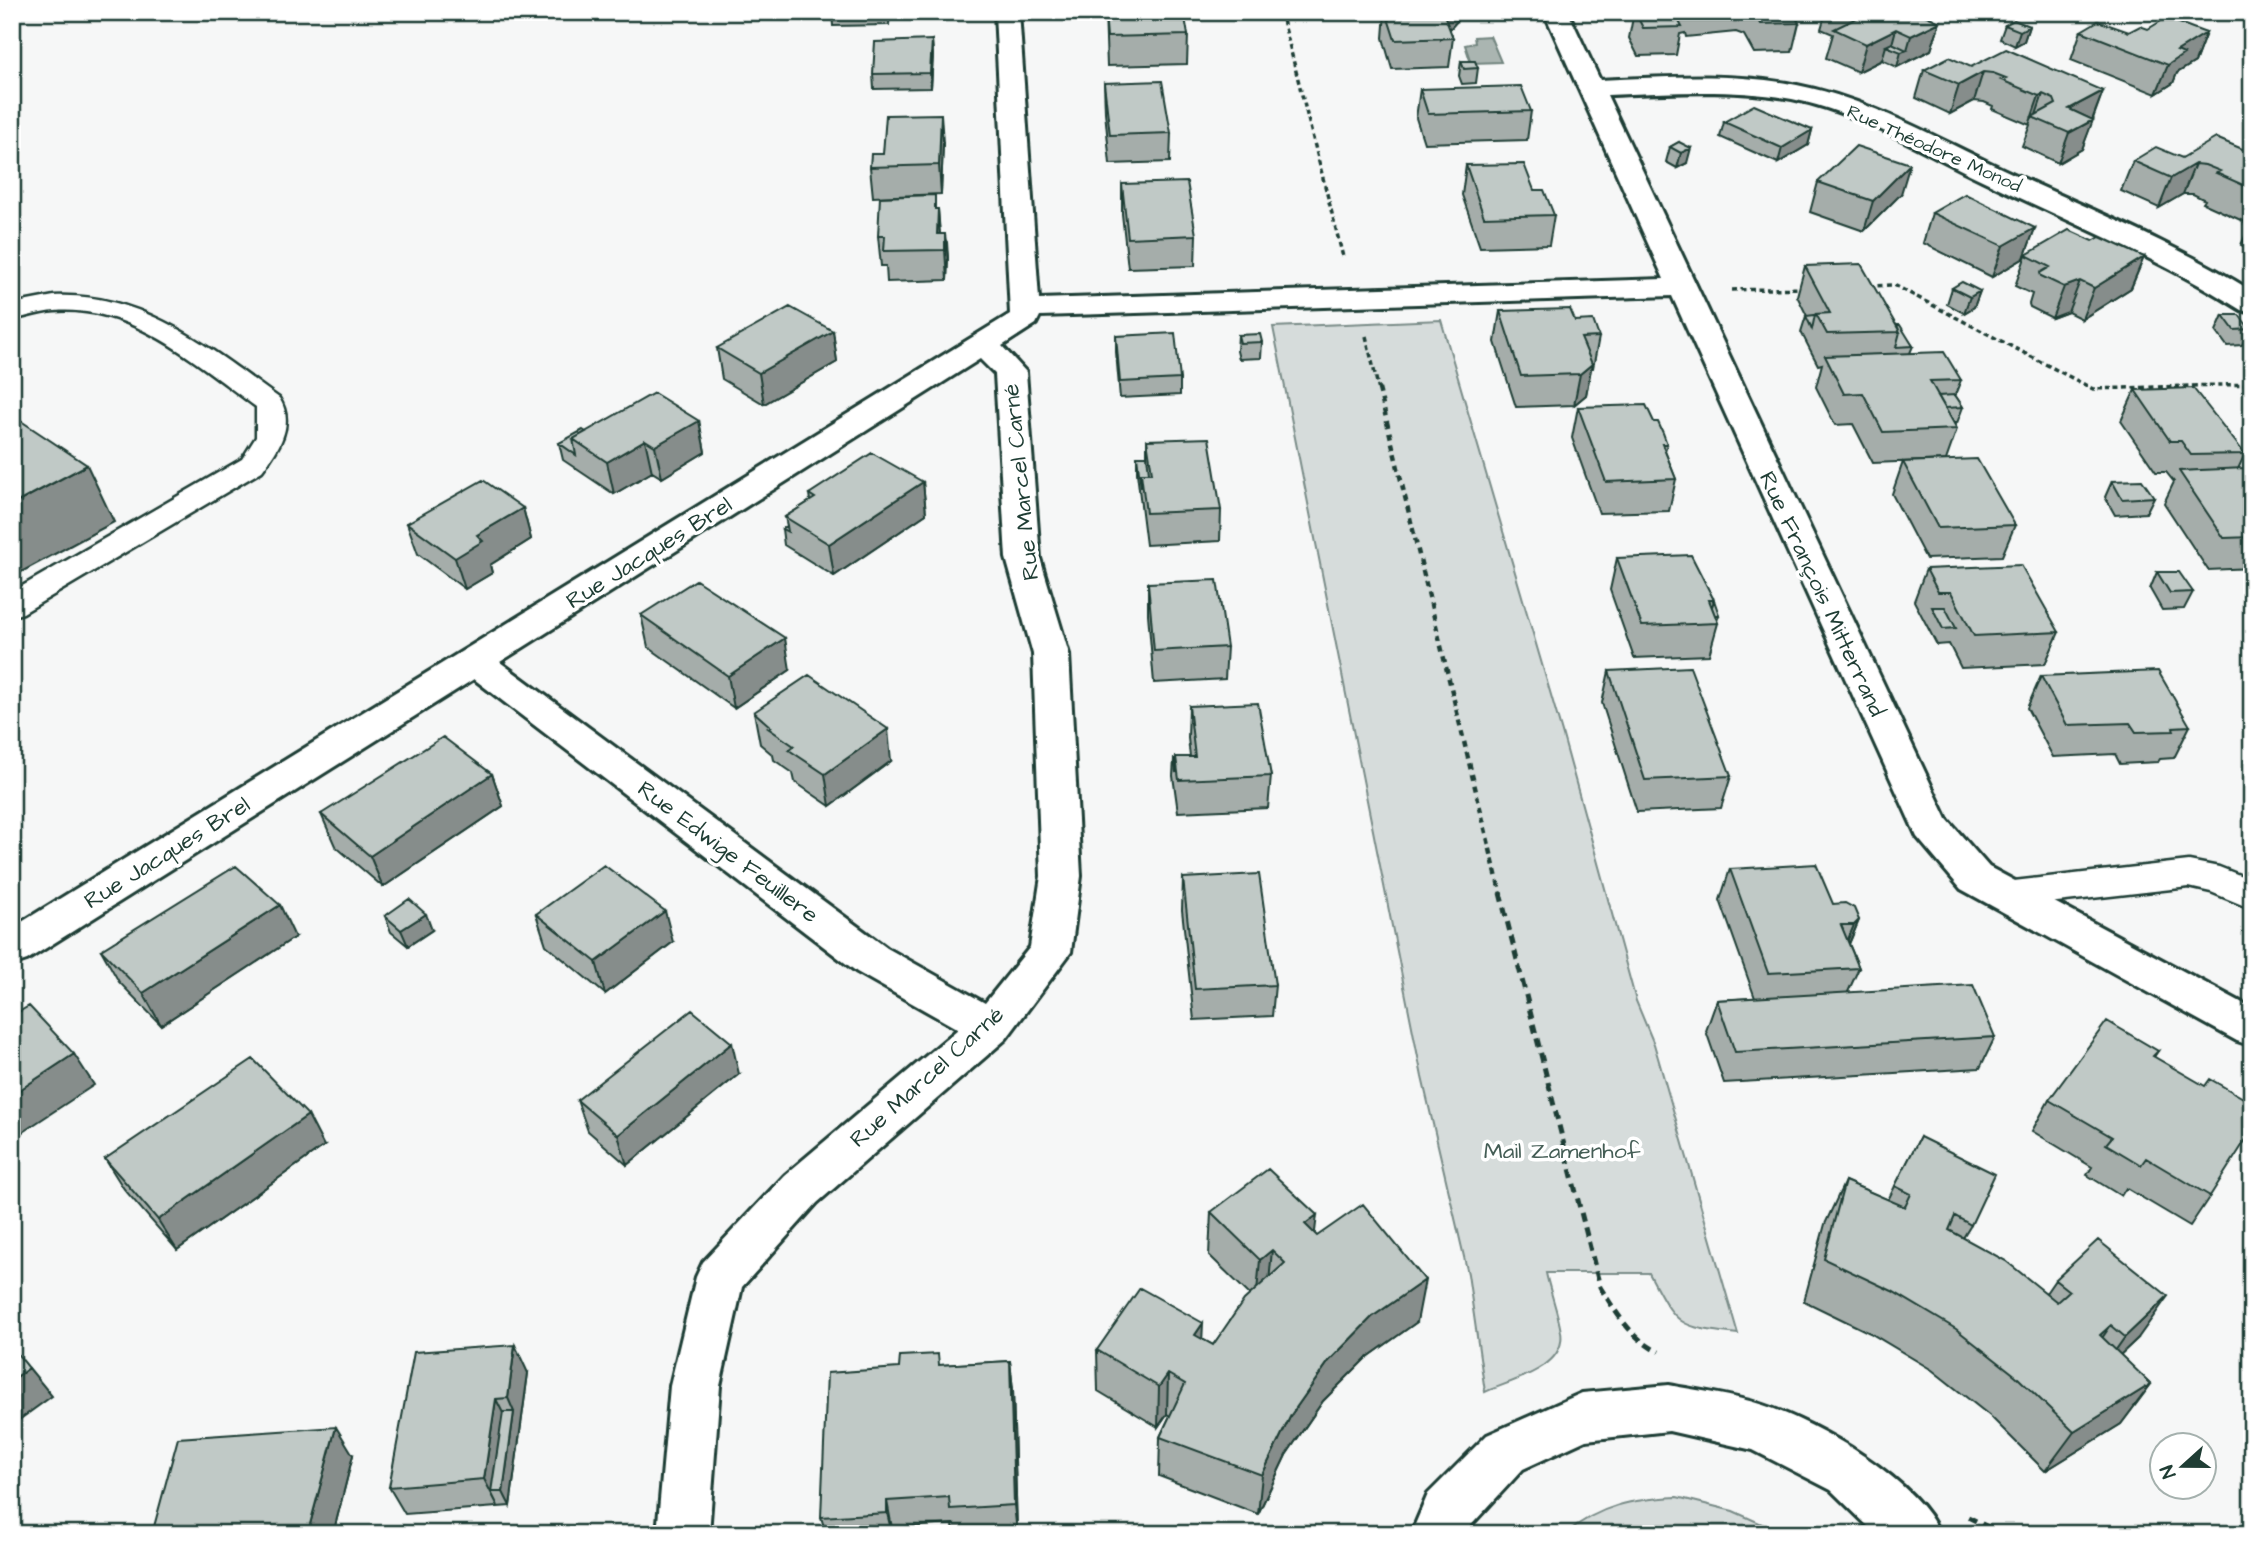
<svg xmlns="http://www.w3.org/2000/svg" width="2264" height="1546" font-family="'Architects Daughter',sans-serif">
<rect width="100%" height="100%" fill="#f6f7f7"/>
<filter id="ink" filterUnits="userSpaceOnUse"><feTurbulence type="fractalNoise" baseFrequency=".0143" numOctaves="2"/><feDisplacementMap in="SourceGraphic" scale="14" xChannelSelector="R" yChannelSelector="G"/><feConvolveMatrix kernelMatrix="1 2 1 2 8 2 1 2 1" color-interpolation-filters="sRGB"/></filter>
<g filter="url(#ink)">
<path fill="#d6dcdb" stroke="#7a8c88" stroke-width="2" d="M1441 320 1563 736 1636 1001 1654 1044 1738 1334C1677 1327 1677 1326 1649 1273H1546C1550 1292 1558 1312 1561 1332 1567 1368 1510 1381 1485 1392L1468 1274 1422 1077 1273 327Z
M1677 1497 1733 1511 1784 1534H1565C1600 1505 1633 1499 1677 1497Z"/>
<path fill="#aab5b1" stroke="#72857f" stroke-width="2" d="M1490 36 1501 62 1471 63 1465 45 1475 43 1474 37Z"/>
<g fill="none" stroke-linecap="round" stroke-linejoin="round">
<g stroke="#1f3d34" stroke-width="5">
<path id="service" d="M54 296C143 292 211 349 279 398 296 424 278 450 262 471L23 613 12 616V592L242 459 256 437V407C197 364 133 305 55 311 40 312 26 317 12 320V304Z
M2189 861 2219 867 2252 880V909L2211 892 2189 887 2005 908 1993 904 1987 895 1993 886 2005 882Z"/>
</g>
<g stroke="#1f3d34" stroke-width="6">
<path id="minor" d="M995 12H1019L1039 299 1664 279 1544 12H1568L1600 80C1665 77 1732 72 1797 85 1870 99 1936 138 2003 169 2087 208 2173 242 2252 291V313L2241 310C2159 258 2069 222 1982 180 1921 151 1858 112 1792 99 1731 88 1669 93 1607 95L1947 819 1989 867 2252 1008V1046L2237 1041 1961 889 1917 837 1672 296 1040 316 1036 324 1002 346 1026 372 1040 558 1069 654 1081 876 1071 952 1006 1039 817 1203 742 1287 720 1386 709 1534H657L670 1386 696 1277 703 1262 785 1175 958 1029 857 972 474 679 27 960 12 965V928L1010 314ZM980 359 995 374 1006 558 1033 654 1041 876 1030 947 985 1003 887 948 500 662Z
M1669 1385C1700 1391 1733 1395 1763 1405 1818 1423 1917 1479 1940 1534H1876L1831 1490 1753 1450 1669 1431 1586 1440 1523 1469 1463 1534H1411L1428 1494 1487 1435 1582 1393Z"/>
</g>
<path stroke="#1f3d34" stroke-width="3.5" stroke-dasharray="5 3.5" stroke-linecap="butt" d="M1281 12 1343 257
M1869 286 1894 285 2093 389 2252 384
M1732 290 1804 288
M1366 336 1379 391"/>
<path stroke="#1f3d34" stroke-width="4.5" stroke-dasharray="6 5" stroke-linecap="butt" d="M1379 389 1501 895"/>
<path stroke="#1f3d34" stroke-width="5" stroke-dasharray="9 6" stroke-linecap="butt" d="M1500 893 1600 1287C1616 1312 1631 1339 1659 1352
M1968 1517 2002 1534"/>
<use href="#service" fill="#fff" fill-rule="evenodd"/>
<use href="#minor" fill="#fff" fill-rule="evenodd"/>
</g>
<path fill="#a5adaa" stroke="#1f3d34" stroke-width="2" d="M832 12H890L889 25 833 26Z
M1105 12 1188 35 1187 64 1107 66Z
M1385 12H1458L1457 21 1449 30 1453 38 1449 67 1392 69 1383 38Z
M1634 12H1793L1799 23 1792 52 1754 53 1744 35 1736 32 1686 37 1685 33 1680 34 1676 55 1638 56 1629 38Z
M1826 12H1918L1940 22 1931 50 1897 67 1882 60 1858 72 1826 58 1833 34 1821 29Z
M2231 12H2249L2242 16Z
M2252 12V23L2248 21Z
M2005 25 2029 26 2024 41 2015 46 2000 39Z
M2148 29 2206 33 2195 62 2177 73 2173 83 2156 94 2071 60 2081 31 2129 32Z
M932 40 933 55 931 88 874 89 873 74Z
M1461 61 1478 68 1476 83 1462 84 1459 76Z
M1971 67 2103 91 2082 149 2058 163 2022 146 2030 125 1992 109 1993 106 1984 102 1974 101 1950 114 1916 98 1924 70Z
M1104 83 1171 133 1170 162 1110 164 1105 112Z
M1420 89 1531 111 1527 140 1424 143 1416 118Z
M1724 122 1812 130 1808 145 1778 163 1720 137Z
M1679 142 1687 163 1677 168 1666 162 1670 147Z
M943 143 941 194 873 197 870 167 883 154Z
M2252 153V220L2249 219 2245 222 2203 203 2205 200 2193 194H2183L2159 208 2121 191 2133 161Z
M1466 165 1534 190 1554 215 1549 245 1480 247 1462 195Z
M1818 182 1901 194 1864 231 1810 212Z
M1122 184 1196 235 1195 266 1128 268 1122 214Z
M936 209H938L940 234 947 242 948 258 947 280 887 282 886 266H881L878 236Z
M1932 213 2035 228 2024 258 1992 277 1923 243Z
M2252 221V250L2241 245Z
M2093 241 2144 257 2131 288 2082 319 2068 312 2052 318 2030 307 2029 304 2032 294 2015 286 2026 255Z
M1805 266 1897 325 1913 346 1910 353 1961 380 1955 395 1963 407 1957 423H1954L1957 429 1946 460 1873 463 1853 424 1835 425 1816 387 1822 364 1818 365 1801 332 1806 316H1807L1797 296Z
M1952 288 1980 291 1974 307 1964 313 1947 304Z
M1500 311 1575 321 1599 337 1593 368H1591L1586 395 1574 405 1516 407 1495 342Z
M2223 315 2250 329 2242 345 2227 346 2216 331Z
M833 331 837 362 764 404 722 379 717 348Z
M1238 335 1262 342 1261 358 1239 359 1237 351Z
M1116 336 1180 379V395L1120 398 1116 352Z
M2135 390 2245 454 2238 469 2252 478V568L2208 570 2164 503 2174 482 2166 472H2156L2121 421Z
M1578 407 1654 422 1667 444 1665 451 1676 479 1669 511 1599 513 1572 438Z
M699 421 705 452 662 478 652 472 614 494 563 460 559 443 586 432Z
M1147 440 1221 510 1220 541 1146 545 1137 473V456H1147Z
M1903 462 2015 525 2002 556 1926 559 1892 494Z
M2112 481 2154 497 2146 513 2115 515 2105 497Z
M923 482 926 514 834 576 784 545 782 529 787 526 785 517 810 501 809 494Z
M523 508 531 539 490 565 492 573 465 589 418 554 407 523Z
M1617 558 1710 593 1719 615 1717 621 1718 623 1709 655 1634 658 1610 590Z
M1926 569 2059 632 2045 664 1961 668 1949 644 1937 645 1914 601Z
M2157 572 2193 592 2184 609 2162 610 2150 589Z
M1148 583 1227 647 1225 679 1154 683 1148 614Z
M641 615 790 670 734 708 648 647Z
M1609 671 1731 776 1721 808 1637 812 1602 703Z
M2041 676 2190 726 2174 758 2160 759 2158 762 2120 764 2115 754 2053 757 2027 708Z
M1189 706 1271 776 1268 808 1178 812 1173 776 1174 759 1190 757 1188 738Z
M754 712 891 761 830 806 795 782 793 773 774 760 773 755 760 744Z
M492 774 503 806 383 887 335 846 321 814Z
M1730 869 1833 904 1859 920 1849 944 1859 968 1848 992 1995 1037 1980 1068 1724 1083 1706 1031 1717 1000 1755 998 1720 900Z
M1183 878 1275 985 1272 1016 1194 1020 1182 910Z
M536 914 673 942 605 994 546 945Z
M385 916 432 930 408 946 391 932Z
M295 937 161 1025 119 982 101 950Z
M2158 1051 2154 1057 2210 1196 2190 1226 2126 1188 2121 1196 2087 1175 2092 1167 2032 1131 2049 1100Z
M739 1074 627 1165 588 1131 577 1100Z
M1920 1137 1971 1225 1963 1238 2046 1293 2055 1280 2138 1338 2120 1355 2151 1384 2121 1424 2045 1471 1990 1416 1932 1370 1870 1333 1804 1301 1825 1224 1845 1181 1888 1200Z
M324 1146 177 1250 124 1189 105 1159Z
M1211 1212 1314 1234 1417 1322 1365 1359 1323 1401 1286 1455 1258 1514 1159 1476 1160 1437 1170 1416 1167 1414 1158 1427 1098 1391 1097 1350 1202 1339 1213 1345 1250 1295 1209 1255Z
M2252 1303V1325L2245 1311Z
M1010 1361 1013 1390 1017 1532 985 1534H954L953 1524 892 1528V1534H826L821 1517 940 1365Z
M528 1373 510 1506 405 1514 389 1487Z
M353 1455 333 1534H152Z"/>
<path fill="#868d8b" stroke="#1f3d34" stroke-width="2" d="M1443 12H1458L1457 21 1441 39Z
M1940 22 1931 50 1897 67 1901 52 1907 50 1911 36Z
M2029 26 2024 41 2015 46 2020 31Z
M1896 29 1891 48 1886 46 1882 60 1858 72 1866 44Z
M2206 33 2195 62 2177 73 2173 83 2156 94 2168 65 2177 51Z
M932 40 933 55 931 88 930 73Z
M1983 72 1974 101 1950 114 1959 85Z
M2103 91 2092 120 2069 109Z
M2043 94 2035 118 2032 117 2029 125 2039 96Z
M941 114 943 143 941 194 939 165Z
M2093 120 2082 149 2058 163 2069 133Z
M1812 130 1808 145 1778 163 1782 148Z
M1691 148 1687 163 1677 168 1681 153Z
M1910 164 1901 194 1864 231 1873 201Z
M2195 164 2183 194 2159 208 2171 178Z
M2252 206V213L2249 219 2245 222Z
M938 209 940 239 937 234Z
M2035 228 2024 258 1992 277 2003 246Z
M945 234 948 258 947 280 945 250Z
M2144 257 2131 288 2082 319 2094 288Z
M2080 281 2068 312 2052 318 2064 287Z
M1980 291 1974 307 1964 313 1970 297Z
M833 331 837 362 764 404 759 373Z
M1592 364 1586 395 1574 405 1580 374Z
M699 421 705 452 662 478 655 446Z
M645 440 652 472 614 494 607 462Z
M87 465 114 522 12 577V505Z
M923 482 926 514 834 576 829 544Z
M523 508 531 539 490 565 492 573 465 589 455 558 477 535Z
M785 638 790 670 734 708 728 676Z
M888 729 891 761 830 806 825 774Z
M492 774 503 806 383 887 370 856Z
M280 905 295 937 161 1025 143 993Z
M665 911 673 942 605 994 596 962Z
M426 914 432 930 408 946 401 930Z
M1859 920 1846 951 1841 956 1854 925Z
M732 1043 739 1074 627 1165 618 1135Z
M74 1054 94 1085 12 1139V1095Z
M308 1115 324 1146 177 1250 158 1220Z
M1317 1215 1312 1257 1305 1224Z
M1272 1250 1268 1293 1256 1302 1260 1260Z
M1425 1280 1417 1322 1365 1359 1323 1401 1286 1455 1258 1514 1262 1475 1291 1415 1329 1361 1372 1317Z
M2168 1296 2138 1338 2096 1378 2125 1337Z
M1203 1323 1201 1364 1195 1335Z
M2111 1325 2083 1366 2100 1335Z
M515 1345 528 1373 510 1506 503 1492 514 1412 508 1398Z
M1010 1361 1013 1390 1017 1532 1014 1505Z
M29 1368 52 1396 12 1425V1380Z
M1168 1374 1167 1414 1158 1427 1159 1387Z
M2151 1384 2121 1424 2045 1471 2074 1432Z
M496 1399 510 1427 491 1492 498 1506 484 1479Z
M336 1427 353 1455 333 1534H313L309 1528Z
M887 1501 892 1528V1534L887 1513Z"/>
<path fill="#c0c9c6" stroke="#1f3d34" stroke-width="2" d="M1105 12H1184L1188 35 1107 37Z
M1386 12H1443L1453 38 1395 40Z
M1635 12H1674L1682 27 1643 28Z
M1753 12H1793L1799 23 1761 24Z
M1856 12H1918L1940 22 1911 36 1896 29 1866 44 1834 29 1863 15Z
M2166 18 2206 33 2177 51 2184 54 2168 65 2081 31 2098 21 2129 32 2140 26 2148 29Z
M2014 20 2029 26 2020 31 2005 25Z
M932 40 930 73 873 74 875 42Z
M1892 43 1907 50 1901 52 1886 46Z
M2006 49 2103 91 2069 109 2093 120 2069 133 2032 117 2056 104 2054 99 2043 94 2039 96 2001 80 2006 78 1993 73 1983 72 1959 85 1924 70 1949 57 1971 67Z
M1461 61H1475L1478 68 1464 69Z
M1162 81 1171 133 1110 135 1104 83Z
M1521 86 1531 111 1428 114 1420 89Z
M1754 105 1812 130 1782 148 1724 122Z
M941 114 939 165 870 167 871 154H883L886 115Z
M2216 138 2252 153V189L2216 173 2220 171 2205 165 2195 164 2171 178 2133 161 2156 147 2182 158Z
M1679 142 1691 148 1681 153 1670 147Z
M1856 146 1910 164 1873 201 1818 182Z
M1524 164 1534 190H1544L1554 215 1484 217 1466 165Z
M1187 182 1196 235 1128 238 1122 184Z
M1965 194 2035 228 2003 246 1932 213Z
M935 195V209H938L937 234H945V250L884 251 885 236H878L880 197Z
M2069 230 2093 241 2100 237 2144 257 2094 288 2080 281 2064 287 2041 276 2040 273 2050 267 2026 255Z
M1861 264 1900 332 1827 334 1816 314 1830 313 1805 266Z
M1962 282 1980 291 1970 297 1952 288Z
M790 307 833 331 759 373 717 348Z
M1570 309 1575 321 1593 320 1599 337 1581 338 1592 364 1580 374 1521 376 1500 311Z
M1815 315 1812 329 1806 316Z
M2223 315H2239L2250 329 2234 330Z
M1897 325H1900L1913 346 1896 347 1900 332Z
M1175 333 1180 379 1120 382 1116 336Z
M1260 334 1262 342 1240 343 1238 335Z
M1944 352 1961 380 1930 381 1957 429 1883 432 1863 393 1844 394 1825 356Z
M2193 388 2245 454 2191 455 2181 441H2170L2135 390Z
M654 393 699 421 655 446 645 440 607 462 573 439Z
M1955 395 1963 407 1945 408 1938 396Z
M1646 405 1654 422H1658L1663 433 1667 444H1662L1676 479 1606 482 1578 407Z
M12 415 87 465 12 505Z
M583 430 586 432 573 439 576 455 559 443Z
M1209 438 1221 510 1146 513 1141 473H1152L1147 440Z
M872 453 923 482 829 544 785 517 815 498 809 494Z
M1137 456H1147L1149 473H1141V488Z
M1977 459 2015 525 1938 528 1903 462Z
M2245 468 2252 478V537L2224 538 2179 471Z
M483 480 523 508 477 535 483 541 455 558 407 523Z
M2142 480 2154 497 2122 499 2112 481Z
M787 526 788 532 782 529Z
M1691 555 1714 600H1709L1718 623 1642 626 1617 558Z
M2021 565 2059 632 1974 636 1951 592H1938L1926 569Z
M2157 572H2179L2193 592 2170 593Z
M696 580 785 638 728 676 641 615Z
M1217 580 1227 647 1154 651 1148 583Z
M1714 600 1719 615H1715L1712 607Z
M1932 607H1945L1956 628 1943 629Z
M1690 667 1731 776 1645 780 1609 671Z
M2158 671 2190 726 2173 727 2174 731 2136 732 2130 723 2067 725 2041 676Z
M809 675 888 729 825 774 789 750 794 746 768 728 771 727 754 712Z
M1258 703 1271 776 1179 780 1176 757H1195L1189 706Z
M443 737 492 774 370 856 321 814Z
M1174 759H1176V773Z
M1816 864 1833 904 1845 903 1854 908 1859 920 1854 925H1841L1859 968 1768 973 1730 869Z
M604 865 665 911 596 962 536 914Z
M236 866 280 905 143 993 101 950Z
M1259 874 1275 985 1195 989 1183 878Z
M409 899 426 914 401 930 385 916Z
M1973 985 1995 1037 1735 1052 1717 1000Z
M29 1006 74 1054 12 1095V1016Z
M692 1010 732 1043 618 1135 577 1100Z
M2107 1021 2158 1051 2153 1056 2205 1086 2210 1079 2252 1103V1130L2210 1196 2146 1158 2141 1165 2106 1144 2112 1137 2049 1100Z
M253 1059 308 1115 158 1220 105 1159Z
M1920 1137 1995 1174 1971 1225 1955 1216 1949 1230 2006 1261 2057 1302 2069 1291 2055 1280 2098 1240 2168 1296 2125 1337 2111 1325 2100 1335 2151 1384 2074 1432 2016 1376 1956 1329 1892 1291 1824 1259 1845 1181 1905 1207 1911 1194 1895 1186Z
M1268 1169 1317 1215 1305 1224 1317 1236 1363 1204 1425 1280 1372 1317 1329 1361 1291 1415 1262 1475 1160 1437 1185 1384 1168 1374 1159 1387 1097 1350 1140 1288 1203 1323 1195 1335 1213 1345 1244 1300 1285 1263 1272 1250 1260 1260 1211 1212Z
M515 1345 508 1398 496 1399 484 1479 389 1487 414 1352Z
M12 1347 29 1368 12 1380Z
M938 1354 939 1365 1010 1361 1014 1505 950 1509 949 1497 887 1501V1513L821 1517 827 1373 899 1368 900 1356Z
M503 1412H514L503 1492H491Z
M336 1427 309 1528 231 1534H152L178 1438Z"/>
</g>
<g text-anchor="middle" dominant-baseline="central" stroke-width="7" stroke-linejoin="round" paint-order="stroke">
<g font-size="19" fill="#1f3d34" stroke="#fff">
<text transform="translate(1934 149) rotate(24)">Rue Théodore Monod</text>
</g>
<g font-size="23" fill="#1f3d34" stroke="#fff">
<text transform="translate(1021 482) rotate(-96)">Rue Marcel Carné</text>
<text transform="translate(649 553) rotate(-32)">Rue Jacques Brel</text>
<text transform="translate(1822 594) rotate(65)">Rue François Mitterrand</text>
<text transform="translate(728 852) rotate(37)">Rue Edwige Feuillere</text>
<text transform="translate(167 853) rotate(-32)">Rue Jacques Brel</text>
<text transform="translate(927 1077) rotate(-42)">Rue Marcel Carné</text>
</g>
<g font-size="23" fill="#445d55" stroke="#fff">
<text x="1562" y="1151">Mail Zamenhof</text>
</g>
</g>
<rect width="2264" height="1546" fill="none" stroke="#fff" stroke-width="42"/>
<rect x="21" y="21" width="2222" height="1504" fill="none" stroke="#1f3d34" stroke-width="2.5" filter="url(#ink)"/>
<g transform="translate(2183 1466) rotate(249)"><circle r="33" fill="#ffffff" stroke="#a5b1ae" stroke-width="2"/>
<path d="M0-5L12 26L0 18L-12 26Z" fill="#1f3d34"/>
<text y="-10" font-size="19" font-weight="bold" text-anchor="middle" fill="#1f3d34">N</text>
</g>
</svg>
